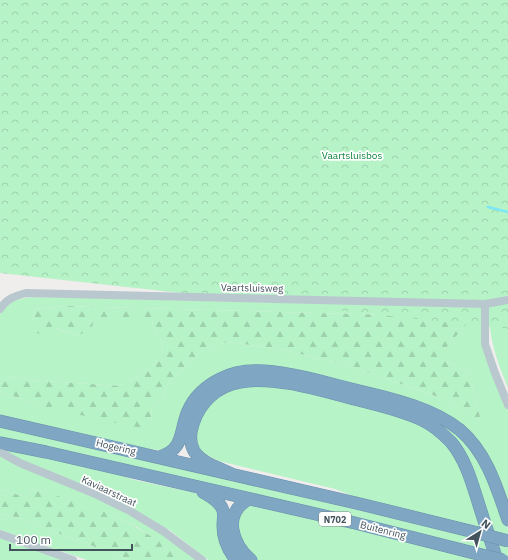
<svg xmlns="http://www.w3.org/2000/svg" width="508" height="560" font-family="'IBM Plex Sans',sans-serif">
<defs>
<pattern id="forest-firs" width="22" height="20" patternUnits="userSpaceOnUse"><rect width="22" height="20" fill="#b6f3c7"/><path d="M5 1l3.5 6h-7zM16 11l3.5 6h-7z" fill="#9ed2ad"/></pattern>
<pattern id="park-crowns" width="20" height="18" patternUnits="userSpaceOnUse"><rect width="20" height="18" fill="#b6f3c7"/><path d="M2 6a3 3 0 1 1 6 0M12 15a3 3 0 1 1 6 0" fill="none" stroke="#9ed2ad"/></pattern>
</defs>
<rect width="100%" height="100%" fill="#f0eded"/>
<path fill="#b6f3c7" d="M51 297 477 308 484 338 508 405V510L464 430 232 371 174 443C164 453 158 450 144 448L0 415V391L34 404 151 422 152 407 162 399 168 384 183 368 204 349 227 342 275 348 347 365 441 398 466 411 478 421 480 417 472 386V374L445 361V349L468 321 465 317 66 306 35 309 32 322 79 335 92 319H152L153 327 163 344 162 356 151 367 122 386 27 380C17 374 8 378 0 384V314C15 294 28 298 51 297Z
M508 304V388C498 363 492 348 489 320Z
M275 384 420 421 457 456 485 529 371 503 335 489 219 461 200 452 195 439 203 408 232 386Z
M435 421 452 429 480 460 496 494 508 529V560L223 487 0 437V426L495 542 483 507Z
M0 449 89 465 135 480 196 493 206 497 218 508 232 560H208L171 531 160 525 16 459Z
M0 454 95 496 155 528 198 560H186L137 527 116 517 69 500 33 489 29 496H23L0 490Z
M252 504 488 560H257L253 558 237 540 239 514Z
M0 514 15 517 130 560H87L0 530Z
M0 537 64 560H0Z"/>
<path fill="url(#forest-firs)" d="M66 306 465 317 469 321 445 349V361L472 374V386L480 417 478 422 466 411 441 398 347 365 275 348 227 342 204 349 183 368 168 384 162 399 152 407 151 422 148 429 110 422 34 404 0 391V384C8 378 17 374 27 380L122 386 151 367 162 356 163 344 153 327 152 319H92L93 325 88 330 79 335 55 328 43 335 37 333 32 322 35 309Z
M33 489C61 497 91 505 118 518 142 529 164 544 186 560H130L15 517 0 514V490L23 496H29Z"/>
<path fill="url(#park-crowns)" d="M0 0H508V329L0 273Z"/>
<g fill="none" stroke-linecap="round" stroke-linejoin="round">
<path stroke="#7ee7f5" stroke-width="2.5" d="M488 207 508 212"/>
<g stroke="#6a91ad" stroke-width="13">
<path id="highway" d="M0 421 356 503 470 531
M0 443 46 452 355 523 478 554
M160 457C185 449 179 431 188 411 194 397 206 386 220 379 233 372 249 370 264 371 292 373 320 381 347 388 384 397 431 406 460 430 487 453 497 488 508 520
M232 474C220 468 201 463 194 451 189 442 190 433 193 424 200 402 217 386 240 382 276 375 326 392 362 401 382 406 403 411 422 420 433 425 443 434 451 442 466 460 472 483 479 505 485 524 491 542 497 560
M203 492C210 496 218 500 222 508 225 513 223 519 223 526 223 539 228 550 236 560
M249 499C222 513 232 545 251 560"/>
</g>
<path stroke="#b9c7ce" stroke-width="8" d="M485 304V344L495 373 508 405
M0 309C6 299 15 296 26 293L485 304 508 300
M0 452 20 463 93 493 130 511 163 531 202 560
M0 534 73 560"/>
<use href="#highway" stroke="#7fa6c2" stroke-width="12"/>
<g stroke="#6a91ad" stroke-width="13" stroke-linecap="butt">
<path id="highway-bridge" d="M470 531 508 541
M478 554 503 560"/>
</g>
<use href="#highway-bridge" stroke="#7fa6c2" stroke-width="12"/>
</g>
<g text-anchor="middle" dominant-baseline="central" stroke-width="3.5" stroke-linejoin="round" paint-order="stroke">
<rect fill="#fff" stroke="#7b878d" stroke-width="1" x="319" y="512" width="32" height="14" rx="3"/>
<g font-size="9" font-weight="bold" fill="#43535c">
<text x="335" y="519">N702</text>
</g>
<g font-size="10" fill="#0d843d" stroke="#fff">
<text x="352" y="155">Vaartsluisbos</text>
</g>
<g font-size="10" fill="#43535c" stroke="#fff">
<text transform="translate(252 288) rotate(1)">Vaartsluisweg</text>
<text transform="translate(116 447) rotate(13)">Hogering</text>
<text transform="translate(109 491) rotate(25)">Kaviaarstraat</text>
<text transform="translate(383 530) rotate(14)">Buitenring</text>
</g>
</g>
<g transform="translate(480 532) rotate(37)" stroke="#ffffff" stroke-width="3" paint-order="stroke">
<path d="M0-3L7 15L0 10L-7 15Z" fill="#43535c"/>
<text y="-6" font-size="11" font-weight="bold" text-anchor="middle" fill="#43535c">N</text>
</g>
<path d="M10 544v6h122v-6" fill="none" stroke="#43535c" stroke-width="2"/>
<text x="16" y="544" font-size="12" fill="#43535c" stroke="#ffffff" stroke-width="3" paint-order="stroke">100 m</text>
</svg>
